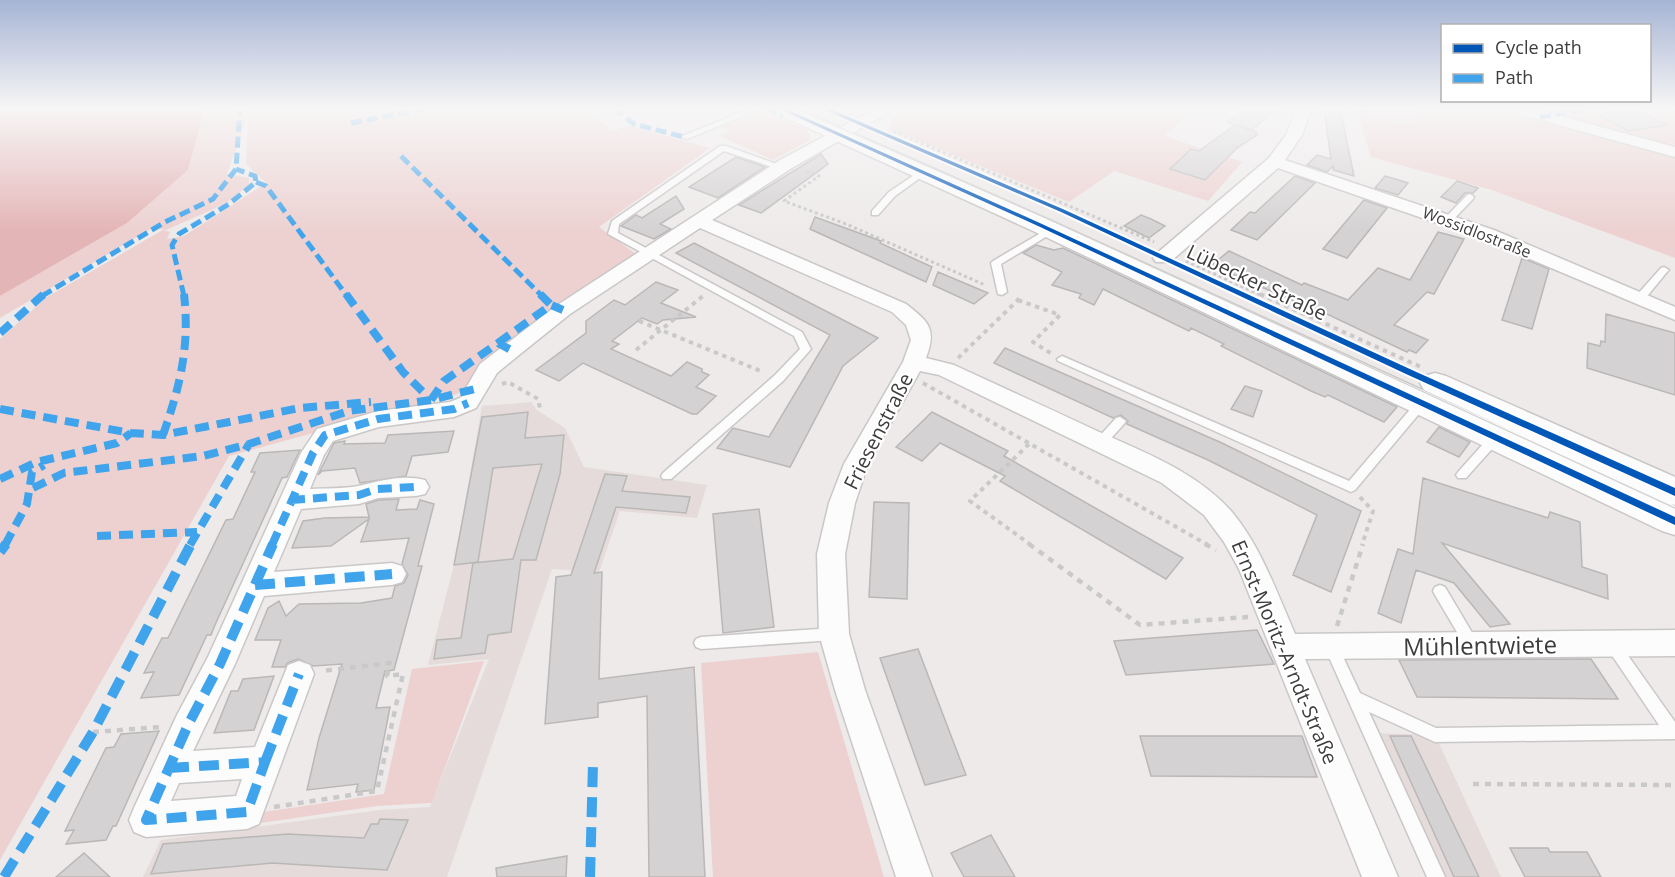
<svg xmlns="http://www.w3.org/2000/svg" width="1675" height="877" font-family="'Open Sans',sans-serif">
<rect width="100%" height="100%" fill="#eeeaea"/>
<path fill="#e5dbdb" d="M1352 108H1418L1413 124 1359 117Z
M531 402 537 410 565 428 584 467 707 485 697 518 620 511 599 572 552 569 447 877H143L161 840 379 810 430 807 489 659 428 665 454 565 482 406Z
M1371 733 1435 735 1501 877H1436Z"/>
<path fill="#edd1d1" d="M205 108H585L612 131 629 126 710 148 599 227 636 254 475 389 229 456 0 860V339L47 297 163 230 170 232 167 239 184 236 266 183 246 164 248 116 227 174 249 178V185L225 204 166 230 152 228 0 318V296L127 223 188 170Z
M898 108H1198L1164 136 1242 162 1208 201 1114 171 1069 202 890 129 894 110Z
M1418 108H1675V258L1492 190 1371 157 1359 117 1413 124Z
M762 111 805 129 810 135V140L773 160 720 136 730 131 721 127Z
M818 652 884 877H713L701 663Z
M484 661 432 803 377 806 254 824 257 813 384 794 412 669Z"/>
<path fill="#e4b5b6" d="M0 108H205L188 170 127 223 0 296Z"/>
<path fill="#d4d2d2" stroke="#bab7b7" stroke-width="1.5" d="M1247 108H1278L1252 130 1227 122Z
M1324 108H1340L1354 176 1333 170V166L1327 172 1307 165 1317 155 1331 159Z
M1624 108 1638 111 1666 125 1628 131 1598 115Z
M1235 125 1257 132 1255 134 1257 135 1237 148 1205 180 1170 169 1191 149 1199 151Z
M821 154 828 164 761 213 739 205Z
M736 157 765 167 718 198 689 187Z
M1295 176 1315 183 1257 240 1231 230 1250 212 1255 213Z
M1385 176 1408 183 1398 195 1375 188Z
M1457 181 1478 188 1473 193H1465L1456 203 1441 197Z
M676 196 684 209 660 224 671 229 654 239 621 226 636 215 642 218Z
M1364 200 1387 208 1347 258 1323 249Z
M1141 215 1151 219 1165 226 1149 238 1124 226Z
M815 217 881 241 880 243 932 267 926 282 810 229Z
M1438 232 1464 239 1434 294 1427 292 1394 325 1428 340 1416 353 1409 350 1407 352 1327 314 1325 315 1214 266 1216 265 1213 264 1229 251 1302 285 1304 283 1348 300 1378 268 1410 280Z
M694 243 878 338 843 366 790 467 717 448 733 428 769 437 830 335 676 253Z
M1036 245 1054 250 1063 248 1397 407 1384 422 1328 395 1325 397 1311 391 1221 346 1224 344 1191 328 1189 331 1103 289 1094 305 1079 298 1081 294 1052 285 1062 272 1023 253Z
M1522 258 1549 269 1532 329 1502 320Z
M938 272 988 293 974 304 933 285Z
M656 282 678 290 661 303 696 317 663 320 657 324 642 318 612 341 619 344 611 349 671 376 687 362 702 369V372L709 375 696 387 716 396 697 414H692L583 363 559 381 536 370 586 333V321L614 300 625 305Z
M1606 314 1675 333V395L1587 368 1588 343 1600 346 1601 341 1605 342Z
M1005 348 1222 443 1361 511 1331 592 1293 575 1317 515 1208 460 1127 424 1128 421 1121 415 1113 418 994 363Z
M1245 386 1262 391 1253 417 1231 409Z
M528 412 525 438 564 435 560 474 536 560H521L511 632 488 635 485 653 434 659 437 640 461 638 473 563 513 559 542 464 493 468 478 562 454 565 482 417Z
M932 412 1008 451 1004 456 1183 558 1166 579 1000 481 1005 476 940 443 922 461 896 447Z
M1439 427 1470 442 1459 457 1427 442Z
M454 431 448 452 412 456 406 476 360 483 355 468 322 471 318 475 334 443 345 441 344 444 385 443 388 435Z
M300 450 287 477 282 478 215 625 211 635H207L179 695 141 698 154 672 144 673 162 638H168L226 520 233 519 255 472H251L260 453Z
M605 474 627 476 622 491 690 497 686 513 616 507 594 573 602 572 599 679 694 667 705 877H649L647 696 598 703V717L545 724 556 577 571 575Z
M1423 478 1548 518 1550 512 1580 522 1582 567 1607 575 1608 599 1442 543 1510 624 1490 627 1454 583 1416 570 1401 623 1378 613 1398 549 1413 554Z
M399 499 396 510 417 509 420 500 434 504 418 566H422L394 670 385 671 376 708 390 707 374 790 356 792 358 784 307 790 319 738 342 664 313 666 298 659 287 663 285 667H272L281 640H255L268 608 279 601 286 616 299 604 361 603 392 598 395 586 404 583 408 575 402 564 409 538 361 542 369 519 331 546 292 548 303 521 325 518 369 517 366 504 378 500Z
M874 502 909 503 907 599 869 597Z
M759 509 774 627 723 633 713 514Z
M1257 630 1274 664 1126 675 1114 641Z
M918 649 966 775 925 785 880 658Z
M1591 659 1618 699 1417 697 1399 660Z
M274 676 254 730 214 733 231 691H238L243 679Z
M159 731 116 826H113L106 840 66 844 74 830 65 831 106 748 114 747 121 734Z
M1140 736H1302L1317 777 1151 776Z
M1390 736H1411L1479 877H1454Z
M380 819 408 820 387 870 272 863 151 874 163 844 288 834 364 838 371 824H378Z
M991 835 1015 877H964L951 853Z
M1510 848H1548L1550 852H1587L1601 877H1525Z
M84 853 110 877H56Z
M567 856 566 877H497L496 868Z"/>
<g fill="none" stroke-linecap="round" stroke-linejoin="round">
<g stroke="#cac7c7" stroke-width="3">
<path id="lane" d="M752 108H763L687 139 680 137Z
M720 146H726L785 167 778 169 724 151 619 224 618 233 802 332 811 349 783 381 671 479H663L661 476 663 473 775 375 800 349 794 336 608 234 612 221Z
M920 171 927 173 895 196 878 215H872V211L889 192Z
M1470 194 1474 197 1473 199 1451 222H1445V218L1467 195Z
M1051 227 1054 228V232L1001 264 1007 292 1002 295 998 294 991 263 993 261Z
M1664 267 1669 270 1667 272 1644 300H1636V296L1661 268Z
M1062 356 1349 481 1419 399 1423 398 1429 402 1355 490 1351 492 1058 361 1057 359Z
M1120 417 1126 421 1124 424 1105 445H1097L1095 442 1097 439 1116 418Z
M1496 433 1500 434 1502 437 1500 440 1466 478H1458L1456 475 1458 472 1492 434Z
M1440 585 1445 587 1477 641 1479 645 1477 649 1472 651 1467 649 1435 595 1433 591 1435 587Z
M834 628 839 630 841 634 839 638 834 640 701 649 696 647 694 643 696 639 701 637Z
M1612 638 1617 640 1675 722V739L1435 742 1369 712 1445 877H1427L1324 646 1326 642 1331 640 1336 642 1360 693 1436 728 1659 725 1607 648 1605 644 1607 640Z"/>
</g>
<g stroke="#cac7c7" stroke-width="3">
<path id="street" d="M877 108H896L792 168 712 220 906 304C929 322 937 329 926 358L954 365C1001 387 1048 408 1095 430 1143 452 1196 471 1232 512 1261 547 1277 593 1295 634L1675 630V656L1305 659 1398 877H1362L1239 569 1224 542 1204 515 1162 483 939 375 920 371 868 464 855 503 845 554 849 634 865 690 932 877H896L835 690 819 634 817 554 829 503 844 464 903 362 911 340 906 325 892 312 700 228 570 314 519 355 497 373 476 408 454 417 379 427 333 441 324 455 310 489C326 488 343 489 358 486 380 481 403 474 425 480L429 487 425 494 416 496 378 498 359 504 301 509 274 572 392 563 402 566 406 574 402 582 392 585 264 596 235 664 193 751 255 747 288 665 299 661 310 665 314 674 259 824 247 829 146 837 134 832 129 820 134 808 177 715 208 657 301 453 317 429 378 411 450 402 460 398 480 364 556 306 780 160ZM242 779 236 796 171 801 179 783Z
M1297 108H1312L1302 135 1285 160 1494 230 1675 307V320L1480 238 1278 168 1170 262H1156L1153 258 1156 254 1269 158 1286 135Z
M1505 108H1530L1675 147V157L1508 111Z"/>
</g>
<g stroke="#cac7c7" stroke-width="3">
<path id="secondary" d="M770 108H797L1049 220 1519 434 1424 390 1420 383 1424 376 1435 373 1446 376 1675 477V505L1671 504 1675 506V535L1662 531 1031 230 773 112Z"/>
</g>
<path stroke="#cac9c9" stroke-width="3" stroke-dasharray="3 3" stroke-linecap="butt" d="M883 137 893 131 1154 242
M806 171 819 176 784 201 846 224 985 285
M1186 261 1263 296"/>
<path stroke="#cac9c9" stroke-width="4" stroke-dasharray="4.5 4.5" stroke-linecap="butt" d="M1260 294 1423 368
M1018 300 1060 315 1033 342 1052 354
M639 321 763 372
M636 350 703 296
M958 358 1018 300 1014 298
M923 383 1208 545
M502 384 508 382 538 399 540 408
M1029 444 970 501 1031 545
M1360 497 1373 511 1362 545"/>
<path stroke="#cac9c9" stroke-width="4.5" stroke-dasharray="6 6" stroke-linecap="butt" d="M1029 544 1140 625 1248 617
M1205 544 1216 550
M1337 626 1363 544
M93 732 161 727
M1473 784 1675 785
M274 807 377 791 403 674 387 676 390 663 322 671"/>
<use href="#lane" fill="#fcfcfc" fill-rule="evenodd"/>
<use href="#street" fill="#fcfcfc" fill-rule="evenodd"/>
<use href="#secondary" fill="#fcfcfc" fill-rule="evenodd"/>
<path stroke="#d4d3d3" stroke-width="1.5" d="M795 108 1049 219 1675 508"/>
<path stroke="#3fa4ec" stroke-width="5" stroke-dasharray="11 5" stroke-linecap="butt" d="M614 108 634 124 684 137
M766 108 783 116
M1345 108 1366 110
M1540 117 1593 108
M351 123 428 108
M401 156 542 296
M256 182 266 186 347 296
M42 296 165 222 213 199 236 169 240 108
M184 296 172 245 179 234 229 204 256 182 255 176 236 169"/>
<path stroke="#3fa4ec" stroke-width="8" stroke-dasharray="14 8" stroke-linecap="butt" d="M346 294 403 372 431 400
M540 294 551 305
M0 333 44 294
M498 343 551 305 563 310
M431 400 444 381 498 343 511 350
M0 409 131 433 163 435 300 408 371 402
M163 435C180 386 190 347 184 294
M0 479 37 462 117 443 131 433
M33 488 64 473 203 456 249 444 349 411 431 400 475 389
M291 500 359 495 377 489 416 487
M97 536 197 532
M5 545 27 504 32 472 44 465
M190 545 249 444
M272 545 313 453 325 435 378 419 454 409 468 403"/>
<path stroke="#3fa4ec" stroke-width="10" stroke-dasharray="20 10" stroke-linecap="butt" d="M0 552 6 544
M255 585 392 574
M265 762 299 674
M169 768 265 762 247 812 146 820 188 725 220 664 273 544
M4 877 93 732 191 544
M590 877 593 764"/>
<g stroke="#fff" stroke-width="4">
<path id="cycleway" d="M777 108H784L1042 224 1675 517V525L1038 226Z
M820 108H828L1065 210 1412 370 1675 488V496L1406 374 1061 212Z"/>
</g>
<use href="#cycleway" fill="#0057b8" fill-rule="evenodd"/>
</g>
<linearGradient id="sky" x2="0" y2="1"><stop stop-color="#a6b4d4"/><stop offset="0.47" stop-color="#f7f6f6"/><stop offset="1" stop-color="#f7f6f6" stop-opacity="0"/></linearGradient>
<rect width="1675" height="231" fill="url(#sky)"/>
<g text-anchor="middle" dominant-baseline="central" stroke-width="4.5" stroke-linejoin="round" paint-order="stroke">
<g font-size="16" fill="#3e3c3c" stroke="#fff">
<text transform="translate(1477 232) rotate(21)">Wossidlostraße</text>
</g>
<g font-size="20" fill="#3e3c3c" stroke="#fff">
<text transform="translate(1257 282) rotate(25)">Lübecker Straße</text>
<text transform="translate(878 431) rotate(-63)">Friesenstraße</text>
<text transform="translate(1285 652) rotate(67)">Ernst-Moritz-Arndt-Straße</text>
</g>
<g font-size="24" fill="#3e3c3c" stroke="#fff">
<text transform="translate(1480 645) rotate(-1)">Mühlentwiete</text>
</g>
</g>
<rect x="1441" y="24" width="210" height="78" fill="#ffffff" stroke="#b2b1b1" stroke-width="1.5"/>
<rect x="1453" y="44" width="30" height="9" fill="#0057b8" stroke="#b2b1b1" stroke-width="1.5"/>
<text x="1495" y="54" font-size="18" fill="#3e3c3c">Cycle path</text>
<rect x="1453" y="74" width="30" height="9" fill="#3fa4ec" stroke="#b2b1b1" stroke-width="1.5"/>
<text x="1495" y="84" font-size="18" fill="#3e3c3c">Path</text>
</svg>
